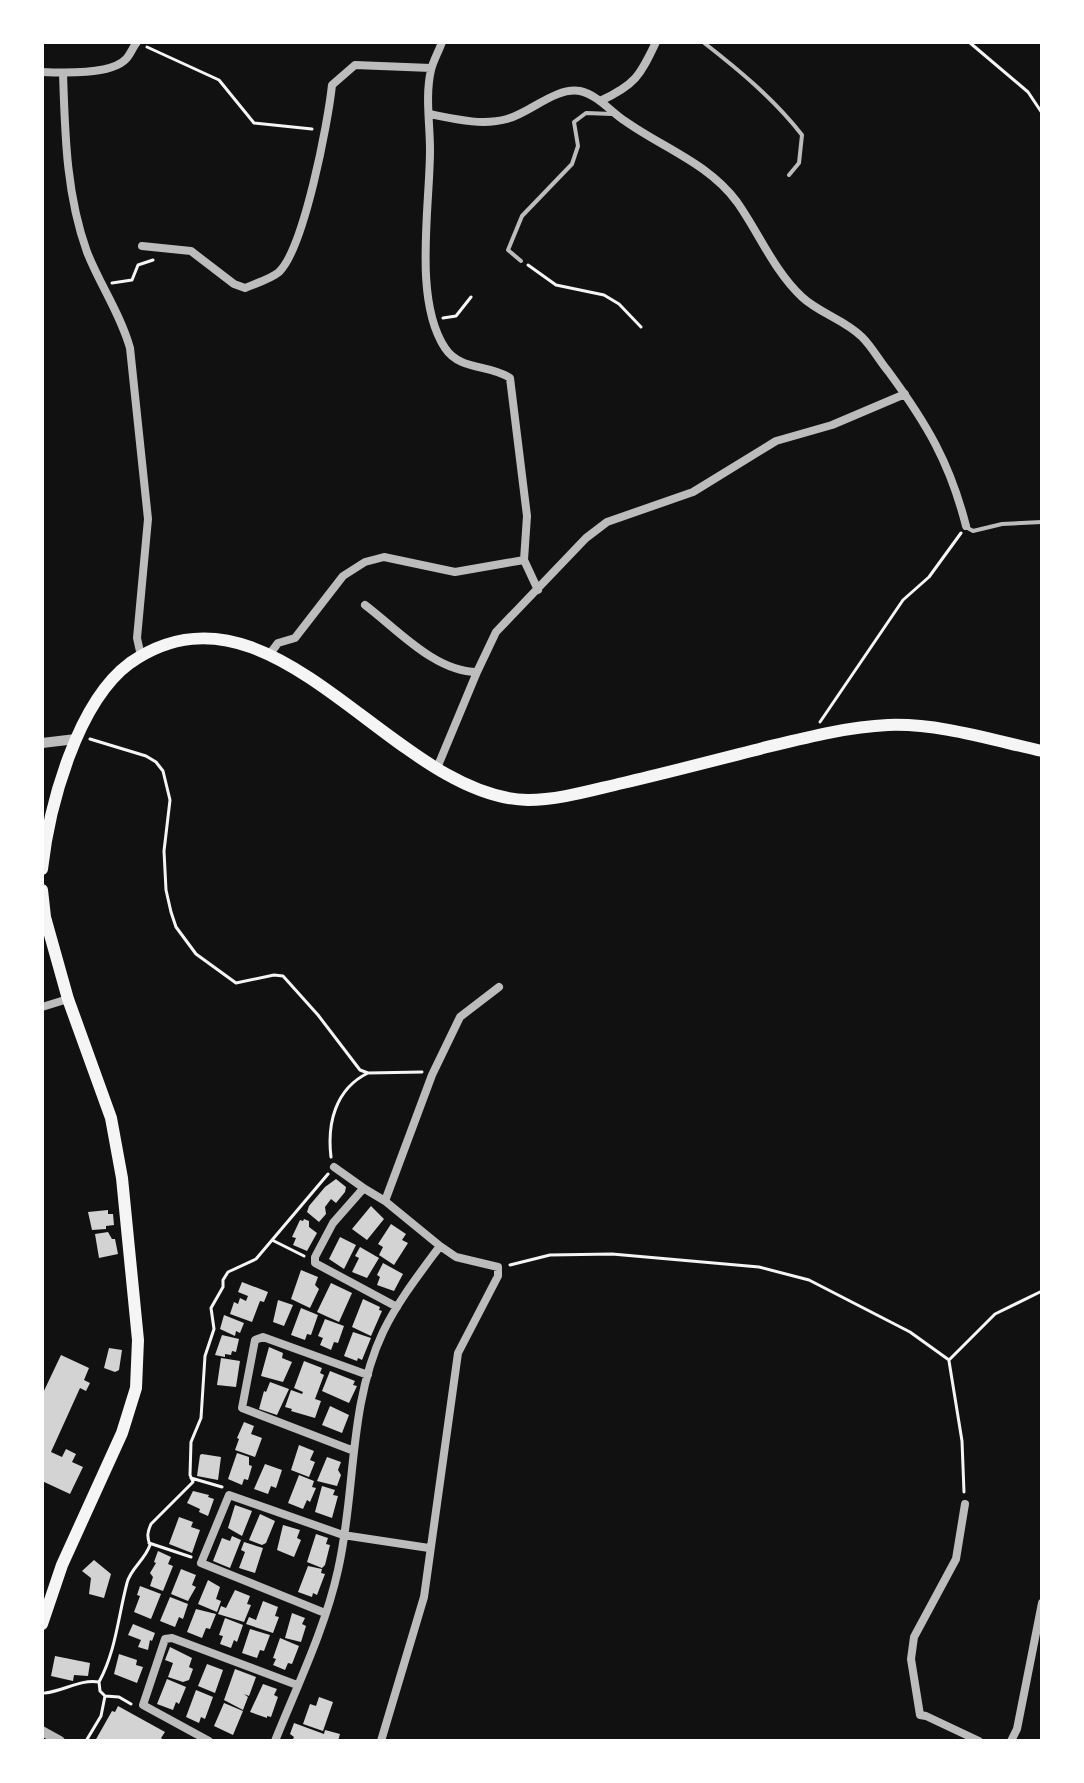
<svg xmlns="http://www.w3.org/2000/svg" width="1084" height="1783" font-family="Montserrat,sans-serif">
<rect width="100%" height="100%" fill="#111"/>
<path fill="#d3d3d3" d="M336 1179 346 1187 345 1192 336 1203 331 1199 325 1207 326 1214 319 1222 307 1212 309 1206 325 1187Z
M371 1206 384 1219 367 1240 352 1229Z
M108 1210V1214H113L114 1225 106 1226V1229L92 1230 88 1212Z
M304 1219 309 1221V1227L317 1233 307 1251 293 1245 296 1238 292 1237 300 1220 303 1221Z
M391 1224 406 1234 402 1240 408 1243 394 1265 379 1255 383 1247 378 1244Z
M108 1232 112 1239H115L118 1254 99 1258 95 1234Z
M340 1237 356 1245 344 1269 329 1259Z
M360 1247 379 1258 367 1278 352 1272 359 1258 355 1256Z
M383 1263 403 1274 394 1291 377 1285 380 1277 377 1275Z
M301 1270 318 1277 315 1285 319 1289 310 1308 291 1299Z
M242 1282 268 1292 264 1302 260 1301 252 1322 230 1314 234 1302 238 1304 240 1298 246 1301 248 1296 238 1292Z
M331 1283 352 1293 339 1322 317 1312Z
M363 1299 380 1307 379 1310 382 1311 371 1336 352 1327Z
M278 1300 293 1305 284 1326 273 1322Z
M301 1308 318 1315 311 1335 307 1334 305 1340 291 1335Z
M224 1315 244 1323 240 1333 236 1331 235 1336 220 1329Z
M325 1319 344 1326 338 1343 334 1342 331 1350 320 1345 323 1338 318 1336Z
M353 1332 371 1338 362 1360 358 1358 357 1361 344 1356Z
M222 1335 239 1339 236 1352 232 1351 231 1355 225 1354V1357L215 1355Z
M269 1347 283 1353 282 1358 292 1362 283 1382 261 1376Z
M109 1348 122 1350 119 1370 115 1372 104 1368Z
M61 1355 89 1368 84 1380 90 1383 86 1391 80 1388 51 1452 62 1457 66 1449 76 1454 72 1462 83 1467 70 1494 42 1481V1395Z
M221 1358 240 1361 236 1387 217 1385Z
M304 1361 322 1368 320 1373 324 1375 315 1399 321 1401 315 1418 291 1411 292 1409 285 1407 291 1390 302 1394 303 1392 294 1388Z
M330 1371 355 1381 353 1385 357 1386 349 1403 322 1391Z
M270 1382 289 1389 277 1415 259 1409 264 1391 266 1392Z
M330 1406 349 1415 342 1433 322 1425Z
M244 1422 254 1426 251 1434 262 1438 255 1457 235 1450 239 1439 237 1438Z
M299 1445 314 1451 310 1460 315 1462 309 1477 291 1470Z
M237 1453 249 1457V1465L252 1466 248 1480 244 1479 242 1485 228 1479Z
M202 1454 221 1457 218 1480 197 1476 200 1455Z
M327 1457 341 1462 338 1470 341 1475 337 1486 317 1481Z
M265 1464 282 1470 276 1488 271 1486 268 1494 254 1489Z
M299 1475 314 1481 312 1487 316 1488 310 1502 307 1500 303 1509 288 1503Z
M322 1486 335 1490 333 1495 338 1496 332 1518 315 1512Z
M193 1491 209 1495 208 1497 214 1499 208 1516 199 1512 200 1509 187 1503Z
M235 1505 252 1511 242 1536 228 1528Z
M260 1514 275 1521 266 1543 262 1545 249 1540Z
M179 1517 193 1522 191 1527 200 1530 192 1553 169 1544Z
M283 1525 300 1530 297 1538 301 1540 294 1557 277 1550Z
M316 1534 328 1538 326 1544 330 1545 325 1565 322 1568 307 1562Z
M232 1536 241 1540 230 1568 213 1561 222 1538 230 1541Z
M244 1542 263 1548 255 1573 239 1568 245 1552 241 1550Z
M158 1551 171 1557 168 1564 173 1566 163 1591 150 1586 153 1577 150 1573 156 1563 154 1562Z
M94 1560 111 1574 104 1598 89 1594 91 1578 82 1571Z
M308 1566 322 1569 321 1573 325 1574 317 1595 313 1593 312 1597 298 1592Z
M181 1569 196 1575 192 1585 196 1587 188 1601 171 1594Z
M208 1580 220 1587 216 1599 221 1601 217 1612 198 1604Z
M140 1586 161 1594 151 1619 134 1612 140 1596 137 1595Z
M235 1590 250 1596 247 1604 251 1605 244 1622 218 1614 221 1606 226 1608Z
M170 1597 188 1604 183 1619 179 1617 175 1627 160 1621Z
M263 1601 278 1607 275 1616 279 1617 273 1633 246 1624 249 1617 256 1620Z
M196 1609 216 1614 210 1629 206 1628 202 1638 187 1632Z
M292 1613 305 1618 302 1624 306 1626 301 1642 285 1638Z
M225 1618 243 1625 237 1642 234 1640 231 1648 220 1644 223 1636 219 1635Z
M133 1624 155 1633 152 1641 150 1640 148 1650 138 1647 141 1640 128 1635Z
M250 1629 270 1635 264 1651 260 1650 257 1658 242 1653Z
M280 1638 299 1646 292 1664 288 1663 285 1670 273 1665 276 1659 273 1658Z
M170 1647 192 1658 189 1667 193 1669 189 1680 183 1682 168 1677 173 1663 165 1660Z
M119 1654 137 1660 136 1665 143 1667 137 1683 114 1674Z
M55 1656 90 1663 88 1676 74 1675 73 1681 51 1676Z
M207 1664 223 1670 215 1693 198 1686Z
M235 1669 256 1677 249 1696 244 1694 248 1697 243 1710 224 1700Z
M167 1679 186 1687 179 1704 176 1702 173 1710 157 1704Z
M263 1684 277 1689 274 1695 278 1697 271 1717 267 1716V1718L250 1712Z
M196 1690 213 1697 205 1719 201 1717 199 1723 186 1717Z
M319 1697 333 1702 323 1731 303 1724 310 1704 316 1706Z
M224 1703 243 1711 233 1735 214 1726Z
M118 1706 165 1732 161 1738 165 1741H95L112 1711 115 1712Z
M294 1723 324 1734 325 1730 340 1734 338 1741H292L294 1737 290 1734Z"/>
<g fill="none" stroke-linecap="round" stroke-linejoin="round">
<path stroke="#f5f5f5" stroke-width="3" d="M969 42 1028 92 1042 113
M147 47 219 80 254 123 312 129
M528 265 556 285 604 295 619 304 641 327
M112 283 132 280 138 265 153 260
M443 318 456 316 471 297
M820 722 903 600 929 577 961 533
M90 739 146 756 156 762 163 771 170 800 164 851 166 890 171 912 176 927 196 954 236 983 274 975 283 976 318 1015 360 1070 368 1073 422 1072
M331 1157C327 1124 335 1089 368 1073
M272 1240 304 1256
M510 1265 550 1255 612 1254 759 1267 809 1280 910 1332 949 1360 995 1314 1042 1291
M949 1361 962 1441 964 1492
M191 1478 222 1487
M149 1543 191 1557
M99 1682C116 1651 118 1617 127 1583 130 1569 145 1560 150 1545 147 1537 147 1533 151 1524L193 1482 190 1475 191 1442 201 1418 205 1356 214 1329 211 1308 223 1287V1280L228 1272 256 1259 328 1174
M45 1693C64 1691 80 1679 99 1682L100 1691 105 1696 101 1716 86 1741
M105 1696 119 1697 131 1704"/>
<path stroke="#bcbcbc" stroke-width="4" d="M703 42C739 70 774 99 802 135L799 163 789 175
M521 261 508 250 522 216 572 164 578 146 574 122 586 113 612 114
M966 527 973 531 1002 524 1042 522"/>
<path stroke="#bcbcbc" stroke-width="8" d="M442 42C439 51 433 61 431 70 425 96 430 123 430 150 430 206 413 300 445 348 460 371 490 364 510 378L527 516 524 560 538 590
M42 72C63 73 111 75 126 59 130 55 133 47 137 42
M63 73C65 133 66 194 87 252 100 285 120 313 130 348L148 519 137 638 141 656
M600 101C635 85 640 76 656 42
M429 114C454 119 482 126 507 119 530 113 555 87 580 91 598 95 611 112 625 121 663 148 708 163 737 202 759 233 774 271 802 297 819 313 845 320 862 337 872 347 879 360 888 371 927 424 950 463 966 526
M142 246 191 251 234 284 245 288C254 284 271 279 279 272 304 248 328 123 332 85L355 65 431 68
M365 605C397 629 435 672 477 672L496 632 586 538 607 522 693 492 776 441 832 425 905 394
M269 655 278 643 295 638 343 576 365 562 384 557 455 572 524 560
M437 768 477 672
M42 1007 68 999
M334 1167 365 1189
M385 1201 432 1075 460 1017 499 987
M397 1307 315 1263V1257L333 1223 362 1190 365 1189 385 1201 440 1246
M354 1451 242 1408 255 1340 263 1337 368 1375
M965 1504 956 1559 914 1637 911 1659 920 1715 926 1716 979 1741
M325 1613 201 1563 229 1495 343 1535 429 1548
M209 1741 143 1705 165 1639 172 1638 297 1685
M275 1741C297 1686 325 1629 338 1570 356 1492 348 1406 383 1332 398 1301 420 1273 440 1246L456 1257 498 1267V1276L458 1353 424 1597 381 1741
M1011 1741 1017 1729 1042 1603"/>
<path stroke="#bcbcbc" stroke-width="10" d="M42 743 76 739
M42 1731 60 1741"/>
<path stroke="#f5f5f5" stroke-width="12" d="M42 869C49 806 77 702 130 663 273 563 393 798 528 800 559 800 592 790 623 783 670 772 716 760 763 748 804 738 846 727 888 725 939 723 992 740 1042 751
M42 890 45 917 68 999 111 1118 122 1178 138 1340 136 1388 122 1433 62 1565 42 1624"/>
</g>
<rect width="1084" height="1783" fill="none" stroke="#ffffff" stroke-width="88"/>
</svg>
